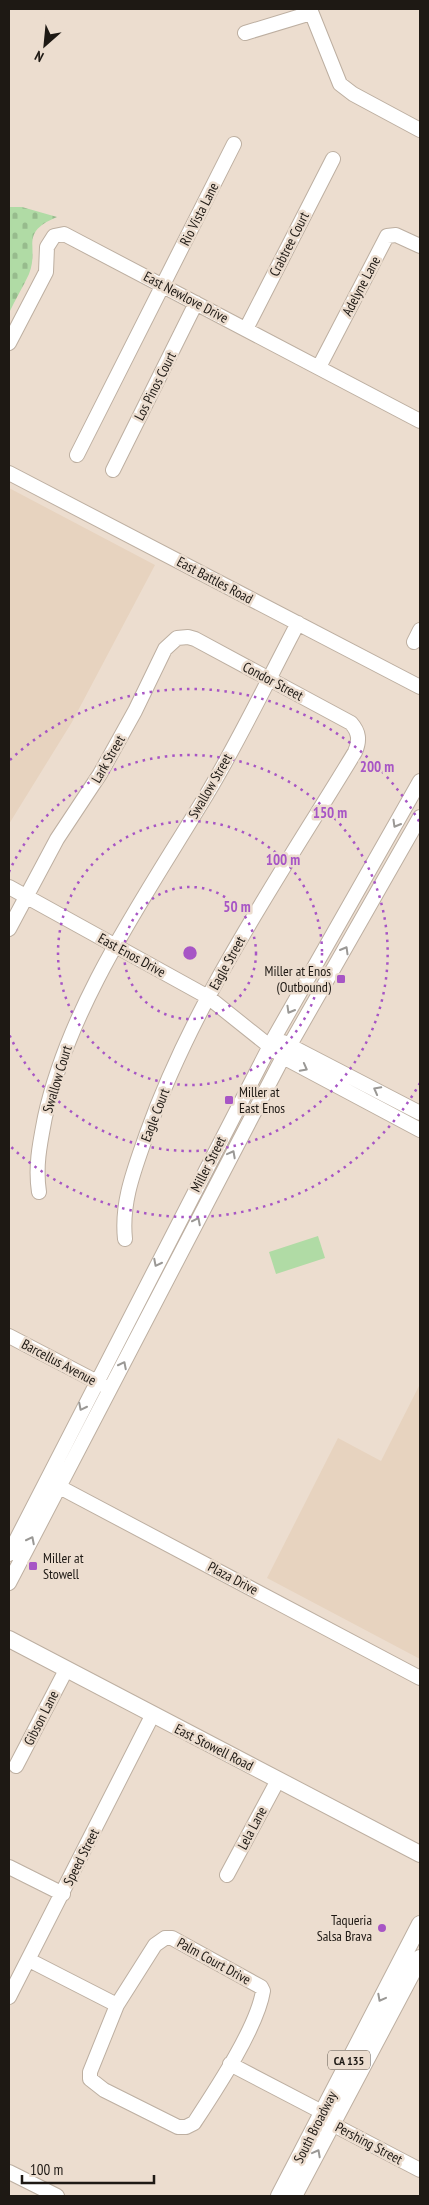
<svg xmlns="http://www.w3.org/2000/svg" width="429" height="2205" font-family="'PT Sans Narrow',sans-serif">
<defs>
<pattern id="cemetery-stones" width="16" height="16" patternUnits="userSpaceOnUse" patternTransform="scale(1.25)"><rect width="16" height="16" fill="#b0dba5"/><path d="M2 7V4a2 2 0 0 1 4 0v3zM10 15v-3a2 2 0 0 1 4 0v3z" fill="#97bb8d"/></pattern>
</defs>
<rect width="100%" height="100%" fill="#ecddcf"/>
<path fill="#e7d3bf" d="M9 488 155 565 72 722 9 824Z
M420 1384V1659L267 1578 338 1438 381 1461Z"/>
<path fill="#b0dba5" d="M318 1236 325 1258 276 1274 269 1252Z"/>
<path fill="url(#cemetery-stones)" d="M9 207H22L57 217C18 233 40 247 29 274 23 287 15 300 9 313Z"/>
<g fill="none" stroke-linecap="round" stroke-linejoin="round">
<g stroke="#bdafa1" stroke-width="16">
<path id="minor" d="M310 9 340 84 353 94 420 130
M245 33 311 13
M246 329 333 159
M9 343 46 272 47 247 54 236 64 234 420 421
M319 367 387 236 396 235 420 246
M77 455 234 144
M113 470 196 303
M9 473 420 687
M414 642 420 630
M9 887 208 997 283 1057 420 1130
M9 929 57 839 100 774 135 711 165 649 177 638 188 637 195 639 351 723C359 732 360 740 355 752 280 876 196 996 147 1133 135 1168 121 1201 125 1239
M283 1042 420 1113
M39 1192C35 1166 40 1143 45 1117 70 1002 147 894 207 794 240 739 268 680 298 623
M9 1336 103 1385
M50 1482 420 1678
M9 1554 274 1038 420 781
M9 1583 283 1057 420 817
M16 1766 66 1670
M9 1867 63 1894
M227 1875 278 1780
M165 1938H172L261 1987 263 1991C257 2028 215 2091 194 2123L186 2127H178L104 2090 90 2079V2072L117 2005 155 1945Z
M29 1960 117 2005
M9 1997 152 1716
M230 2064 322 2112 332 2124 420 2170
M9 2172 57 2196"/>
</g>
<g stroke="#bdafa1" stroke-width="18">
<path id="major" d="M9 1639 420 1854
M279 2196 420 1924
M294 2196 420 1958"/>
</g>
<use href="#minor" stroke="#fff" stroke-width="14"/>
<use href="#major" stroke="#fff" stroke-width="16"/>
</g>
<defs><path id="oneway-chevron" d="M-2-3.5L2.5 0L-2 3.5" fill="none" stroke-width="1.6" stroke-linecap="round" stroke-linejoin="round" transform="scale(1.25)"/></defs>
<g stroke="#9a9895">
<use href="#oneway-chevron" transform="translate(396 824) rotate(120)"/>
<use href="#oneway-chevron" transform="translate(345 950) rotate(-60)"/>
<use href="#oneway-chevron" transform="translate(290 1010) rotate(120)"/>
<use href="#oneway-chevron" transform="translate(304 1068) rotate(28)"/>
<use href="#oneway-chevron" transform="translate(377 1090) rotate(-152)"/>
<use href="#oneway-chevron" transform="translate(232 1154) rotate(-62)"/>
<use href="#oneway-chevron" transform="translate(197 1221) rotate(-63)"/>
<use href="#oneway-chevron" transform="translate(157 1263) rotate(117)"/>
<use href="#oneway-chevron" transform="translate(123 1365) rotate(-63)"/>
<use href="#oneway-chevron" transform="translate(82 1407) rotate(117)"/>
<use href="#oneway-chevron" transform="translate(31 1540) rotate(-63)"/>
<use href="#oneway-chevron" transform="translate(381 1998) rotate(118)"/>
<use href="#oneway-chevron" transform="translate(317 2153) rotate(-62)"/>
</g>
<g fill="none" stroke="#a755c5" stroke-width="2.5" stroke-dasharray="2.5 5">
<circle cx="190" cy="953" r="66"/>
<circle cx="190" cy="953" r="132"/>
<path d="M9 872A198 198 0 1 1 9 1034"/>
<path d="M420 1083A264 264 0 0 1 10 1146M10 760A264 264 0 0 1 420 823"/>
</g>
<g fill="#a755c5" stroke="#ecddcf" stroke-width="2">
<rect x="336" y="974" width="10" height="10" rx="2.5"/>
<rect x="224" y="1095" width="10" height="10" rx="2.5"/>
<rect x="28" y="1561" width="10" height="10" rx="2.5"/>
<circle cx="382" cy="1928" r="5"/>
</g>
<g text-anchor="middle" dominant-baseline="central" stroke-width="5" stroke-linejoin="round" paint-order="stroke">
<rect fill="#ecddcf" stroke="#5c544c" stroke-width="1" x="328" y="2050.5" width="42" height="19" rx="4"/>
<g font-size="12" font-weight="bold" fill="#1e1914">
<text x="349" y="2060">CA 135</text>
</g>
<g font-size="14" fill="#1e1914" stroke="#ecddcf">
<text transform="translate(199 214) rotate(-63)">Rio Vista Lane</text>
<text transform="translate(289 244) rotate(-63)">Crabtree Court</text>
<text transform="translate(361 286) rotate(-62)">Adelyne Lane</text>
<text transform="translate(186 297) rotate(28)">East Newlove Drive</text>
<text transform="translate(155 386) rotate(-63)">Los Pinos Court</text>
<text transform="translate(215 580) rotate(28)">East Battles Road</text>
<text transform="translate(273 681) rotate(28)">Condor Street</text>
<text transform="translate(108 759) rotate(-60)">Lark Street</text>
<text transform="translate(210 786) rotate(-60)">Swallow Street</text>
<text transform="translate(132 955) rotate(29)">East Enos Drive</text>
<text transform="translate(227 963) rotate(-61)">Eagle Street</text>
<text transform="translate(57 1079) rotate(-73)">Swallow Court</text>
<text transform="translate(155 1115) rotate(-69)">Eagle Court</text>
<text transform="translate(208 1164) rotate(-63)">Miller Street</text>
<text transform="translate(59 1362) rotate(28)">Barcellus Avenue</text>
<text transform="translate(233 1578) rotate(28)">Plaza Drive</text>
<text transform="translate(41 1718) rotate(-63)">Gibson Lane</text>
<text transform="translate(214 1747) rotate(27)">East Stowell Road</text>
<text transform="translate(252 1828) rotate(-62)">Lela Lane</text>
<text transform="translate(81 1857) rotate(-63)">Speed Street</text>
<text transform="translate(214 1961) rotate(29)">Palm Court Drive</text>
<text transform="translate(315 2127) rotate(-63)">South Broadway</text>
<text transform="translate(369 2143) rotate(28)">Pershing Street</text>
</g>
<g font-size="14" fill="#1e1914" stroke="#ecddcf" text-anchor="end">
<text x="331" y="971">Miller at Enos<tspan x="331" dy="16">(Outbound)</tspan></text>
<text x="239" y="1092" text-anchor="start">Miller at<tspan x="239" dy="16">East Enos</tspan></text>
<text x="43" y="1558" text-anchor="start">Miller at<tspan x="43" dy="16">Stowell</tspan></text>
<text x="372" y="1920">Taqueria<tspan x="372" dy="16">Salsa Brava</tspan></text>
</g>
</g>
<circle cx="190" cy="953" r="8" fill="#a755c5" stroke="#ecddcf" stroke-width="2.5"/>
<g font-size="15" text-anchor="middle" font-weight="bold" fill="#a755c5" stroke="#ecddcf" stroke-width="5" stroke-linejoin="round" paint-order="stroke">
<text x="377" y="772">200 m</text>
<text x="330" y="818">150 m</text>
<text x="283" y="865">100 m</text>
<text x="237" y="912">50 m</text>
</g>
<rect width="429" height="2205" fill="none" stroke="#1e1914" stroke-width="20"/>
<g transform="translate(45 45) rotate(207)" stroke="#ecddcf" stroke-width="4" paint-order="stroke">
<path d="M0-4L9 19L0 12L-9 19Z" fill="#1e1914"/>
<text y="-8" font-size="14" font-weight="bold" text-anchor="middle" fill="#1e1914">N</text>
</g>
<path d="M22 2175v8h132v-8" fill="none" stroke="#1e1914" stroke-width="2.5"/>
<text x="30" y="2175" font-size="15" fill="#1e1914" stroke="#ecddcf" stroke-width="4" paint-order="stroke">100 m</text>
</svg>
